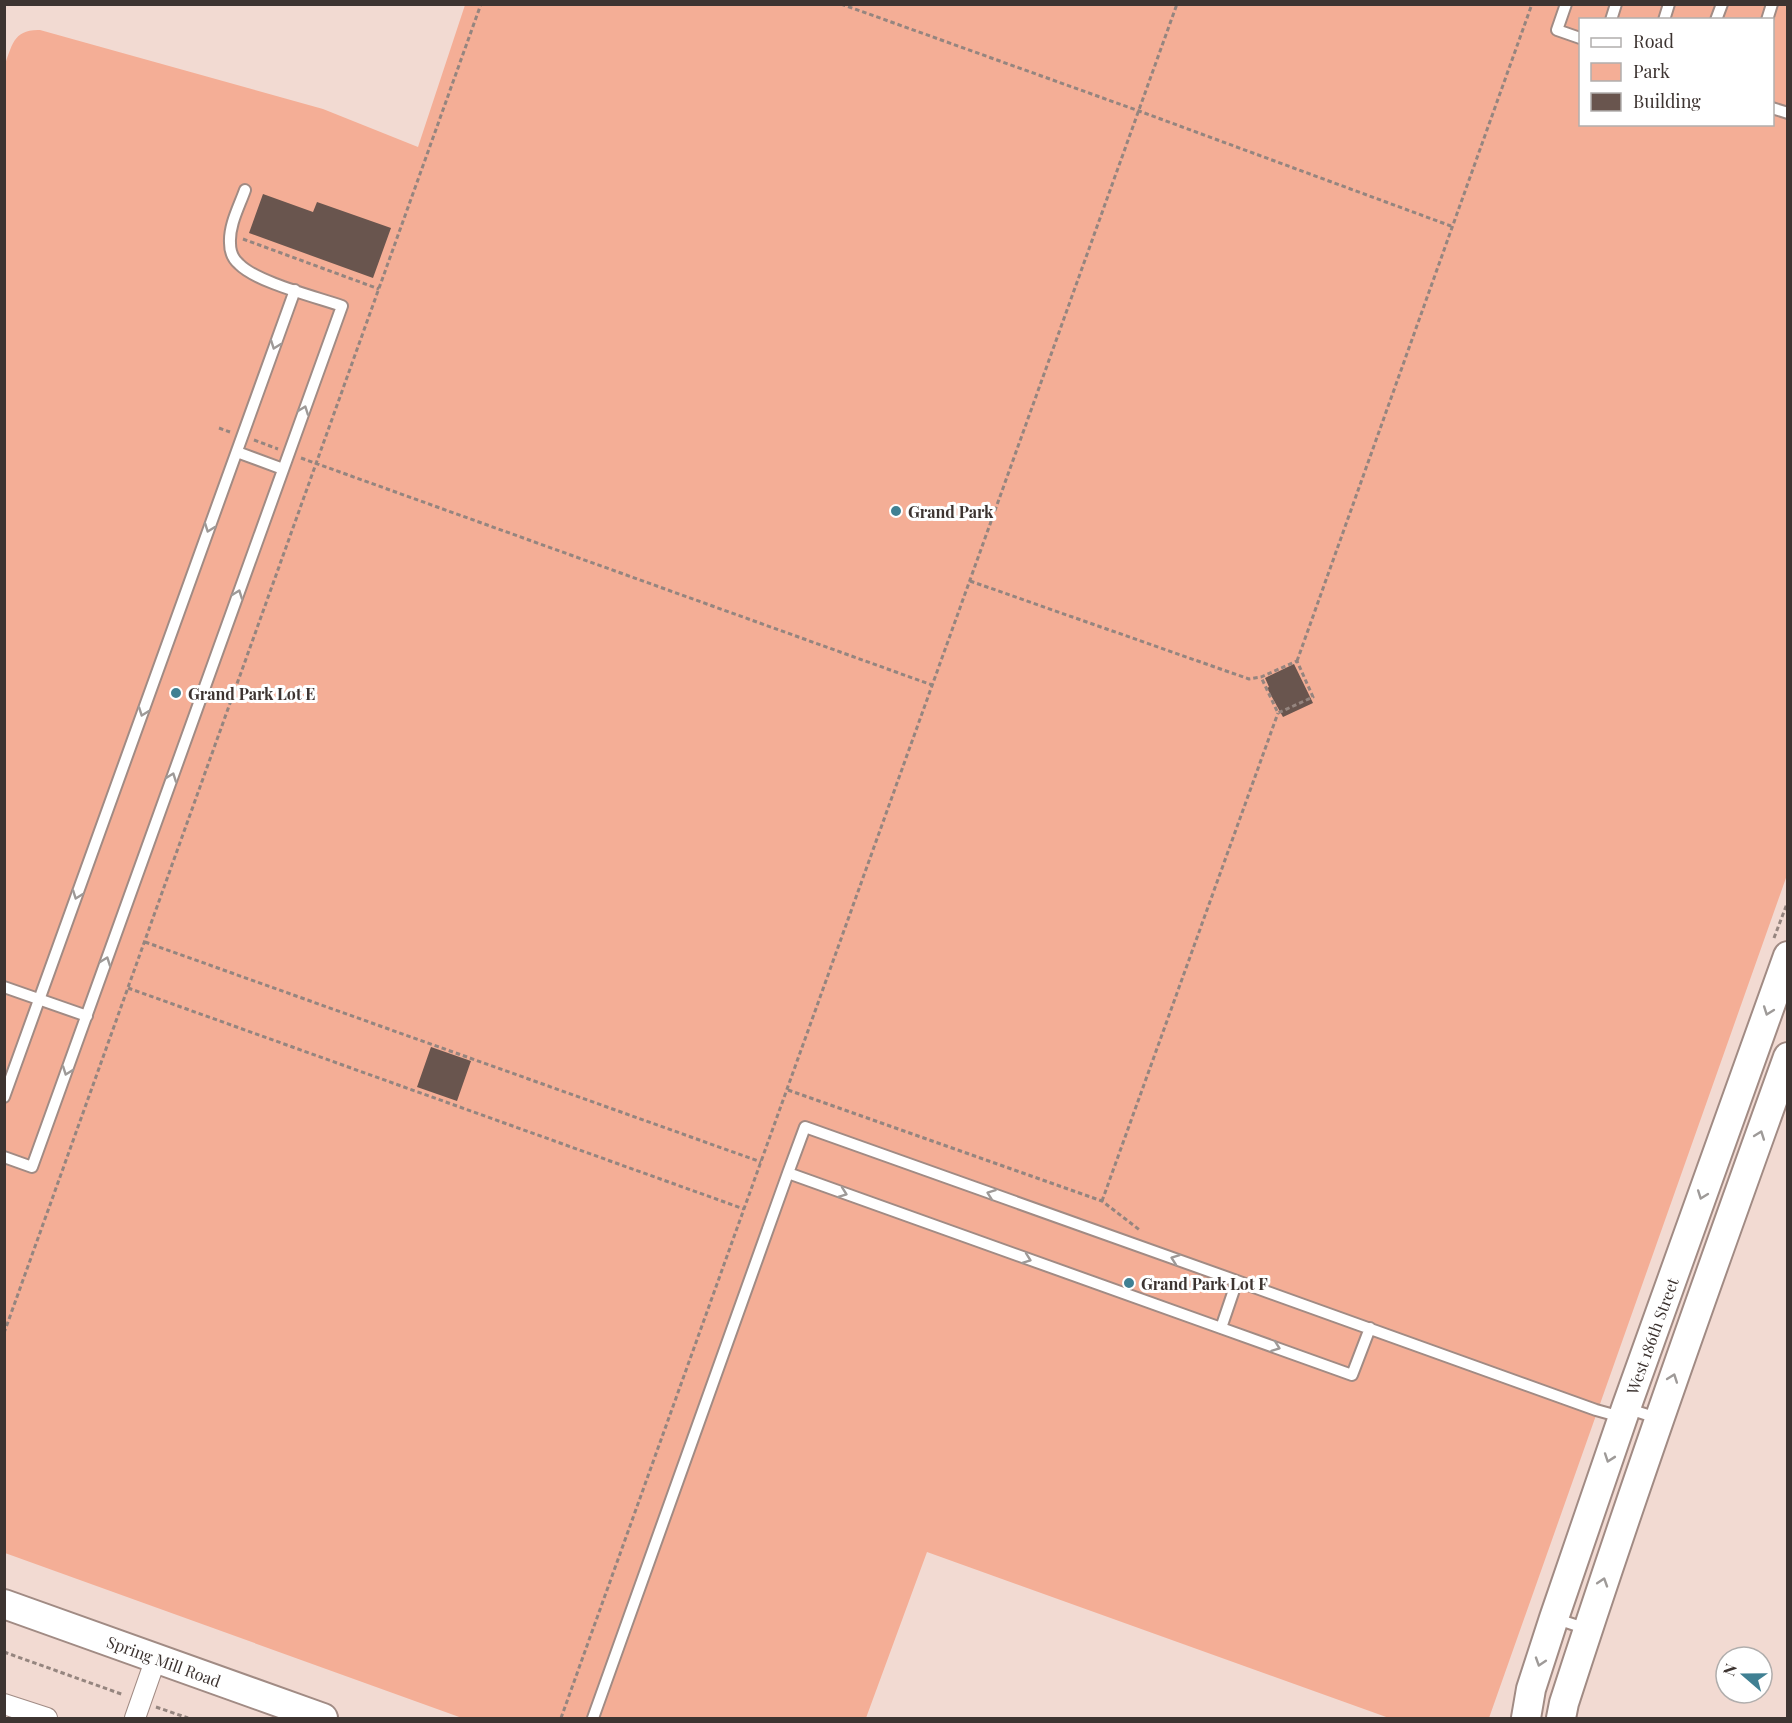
<svg xmlns="http://www.w3.org/2000/svg" width="1792" height="1723" font-family="'Playfair Display',serif">
<rect width="100%" height="100%" fill="#f2dad2"/>
<path fill="#f4ae96" fill-rule="evenodd" d="M465 5H1787V875L1489 1718H1389L927 1552 866 1718H462L5 1553 4 67C12 46 13 29 40 30L323 109 418 147ZM1580 20H1772V124H1580Z"/>
<path fill="#69554e" d="M263 194 313 212 317 202 391 228 373 278 249 233Z
M1294 664 1313 703 1283 717 1267 688 1269 687 1265 678Z
M431 1047 471 1061 457 1101 417 1087Z"/>
<g fill="none" stroke-linecap="round" stroke-linejoin="round">
<g stroke="#a18b84" stroke-width="14">
<path id="lane" d="M1566 4 1557 30 1580 38
M1611 20 1616 4
M1664 20 1669 4
M1716 20 1722 4
M1767 20 1772 4
M1772 108 1788 113
M237 452 283 469
M4 987 87 1016
M4 1097 295 290
M4 1157 32 1167 342 306C316 297 256 282 239 264 233 259 230 251 230 243 229 225 239 207 245 190
M1237 1281 1596 1410 1614 1415 1626 1408 1657 1418
M1221 1328 1352 1375 1370 1328
M1554 1618 1587 1629
M593 1718 788 1173 805 1127 1237 1281 1221 1328 788 1173"/>
</g>
<g stroke="#a18b84" stroke-width="22">
<path id="street" d="M4 1704 47 1718
M135 1718 156 1658"/>
</g>
<g stroke="#a18b84" stroke-width="32">
<path id="secondary" d="M4 1604 323 1718
M1526 1718 1531 1689 1554 1618 1626 1408 1788 956
M1561 1718 1564 1703C1634 1486 1711 1271 1788 1057"/>
</g>
<path stroke="#95857f" stroke-width="3" stroke-dasharray="4.5 3" stroke-linecap="butt" d="M841 4 1139 111 1451 226
M243 239 379 289
M219 428 230 432
M254 440 278 449
M301 458 932 685
M970 581 1249 679 1261 677 1297 661 1313 697 1278 713 1261 677
M1297 661 1532 4
M1774 938 1788 901
M145 942 761 1162
M128 988 744 1209
M788 1090 1102 1201 1141 1231
M1102 1201 1278 713
M4 1333 481 4
M4 1652 124 1695
M156 1707 188 1718
M561 1718 1177 4"/>
<use href="#lane" stroke="#fff" stroke-width="10"/>
<use href="#street" stroke="#fff" stroke-width="20"/>
<use href="#secondary" stroke="#fff" stroke-width="28"/>
</g>
<defs><path id="oneway-chevron" d="M-2-3.5L2.5 0L-2 3.5" fill="none" stroke-width="1.6" stroke-linecap="round" stroke-linejoin="round" transform="scale(1.5)"/></defs>
<g stroke="#9e9a98">
<use href="#oneway-chevron" transform="translate(275 345) rotate(110)"/>
<use href="#oneway-chevron" transform="translate(304 410) rotate(-70)"/>
<use href="#oneway-chevron" transform="translate(209 528) rotate(110)"/>
<use href="#oneway-chevron" transform="translate(238 594) rotate(-70)"/>
<use href="#oneway-chevron" transform="translate(143 712) rotate(110)"/>
<use href="#oneway-chevron" transform="translate(172 777) rotate(-70)"/>
<use href="#oneway-chevron" transform="translate(77 895) rotate(110)"/>
<use href="#oneway-chevron" transform="translate(106 961) rotate(-70)"/>
<use href="#oneway-chevron" transform="translate(1768 1011) rotate(110)"/>
<use href="#oneway-chevron" transform="translate(67 1071) rotate(110)"/>
<use href="#oneway-chevron" transform="translate(1760 1135) rotate(-70)"/>
<use href="#oneway-chevron" transform="translate(843 1193) rotate(20)"/>
<use href="#oneway-chevron" transform="translate(991 1194) rotate(-160)"/>
<use href="#oneway-chevron" transform="translate(1702 1195) rotate(110)"/>
<use href="#oneway-chevron" transform="translate(1027 1259) rotate(20)"/>
<use href="#oneway-chevron" transform="translate(1175 1259) rotate(-160)"/>
<use href="#oneway-chevron" transform="translate(1276 1347) rotate(20)"/>
<use href="#oneway-chevron" transform="translate(1673 1378) rotate(-70)"/>
<use href="#oneway-chevron" transform="translate(1609 1458) rotate(109)"/>
<use href="#oneway-chevron" transform="translate(1603 1582) rotate(-72)"/>
<use href="#oneway-chevron" transform="translate(1540 1662) rotate(108)"/>
</g>
<g fill="#408093" stroke="#fff" stroke-width="2">
<circle cx="896" cy="511" r="6"/>
<circle cx="176" cy="693" r="6"/>
<circle cx="1129" cy="1283" r="6"/>
</g>
<g text-anchor="middle" dominant-baseline="central" stroke-width="6" stroke-linejoin="round" paint-order="stroke">
<g font-size="16" font-weight="bold" fill="#3d3431" stroke="#fff" text-anchor="start">
<text x="908" y="511">Grand Park</text>
<text x="188" y="693">Grand Park Lot E</text>
<text x="1141" y="1283">Grand Park Lot F</text>
</g>
<g font-size="16" fill="#3d3431" stroke="#fff">
<text transform="translate(1652 1336) rotate(-70)">West 186th Street</text>
<text transform="translate(164 1661) rotate(20)">Spring Mill Road</text>
</g>
</g>
<rect width="1792" height="1723" fill="none" stroke="#3d3431" stroke-width="12"/>
<rect x="1579" y="18" width="195" height="108" fill="#ffffff" stroke="#b1aead" stroke-width="1.5"/>
<rect x="1591" y="38" width="30" height="9" fill="#ffffff" stroke="#b1aead" stroke-width="1.5"/>
<text x="1633" y="48" font-size="18" fill="#3d3431">Road</text>
<rect x="1591" y="63" width="30" height="18" fill="#f4ae96" stroke="#b1aead" stroke-width="1.5"/>
<text x="1633" y="78" font-size="18" fill="#3d3431">Park</text>
<rect x="1591" y="93" width="30" height="18" fill="#69554e" stroke="#b1aead" stroke-width="1.5"/>
<text x="1633" y="108" font-size="18" fill="#3d3431">Building</text>
<g transform="translate(1744 1675) rotate(290)"><circle r="28" fill="#ffffff" stroke="#b1aead" stroke-width="1.5"/>
<path d="M0-4.5L10 22L0 15L-10 22Z" fill="#408093"/>
<text y="-9" font-size="16" font-weight="bold" text-anchor="middle" fill="#3d3431">N</text>
</g>
</svg>
